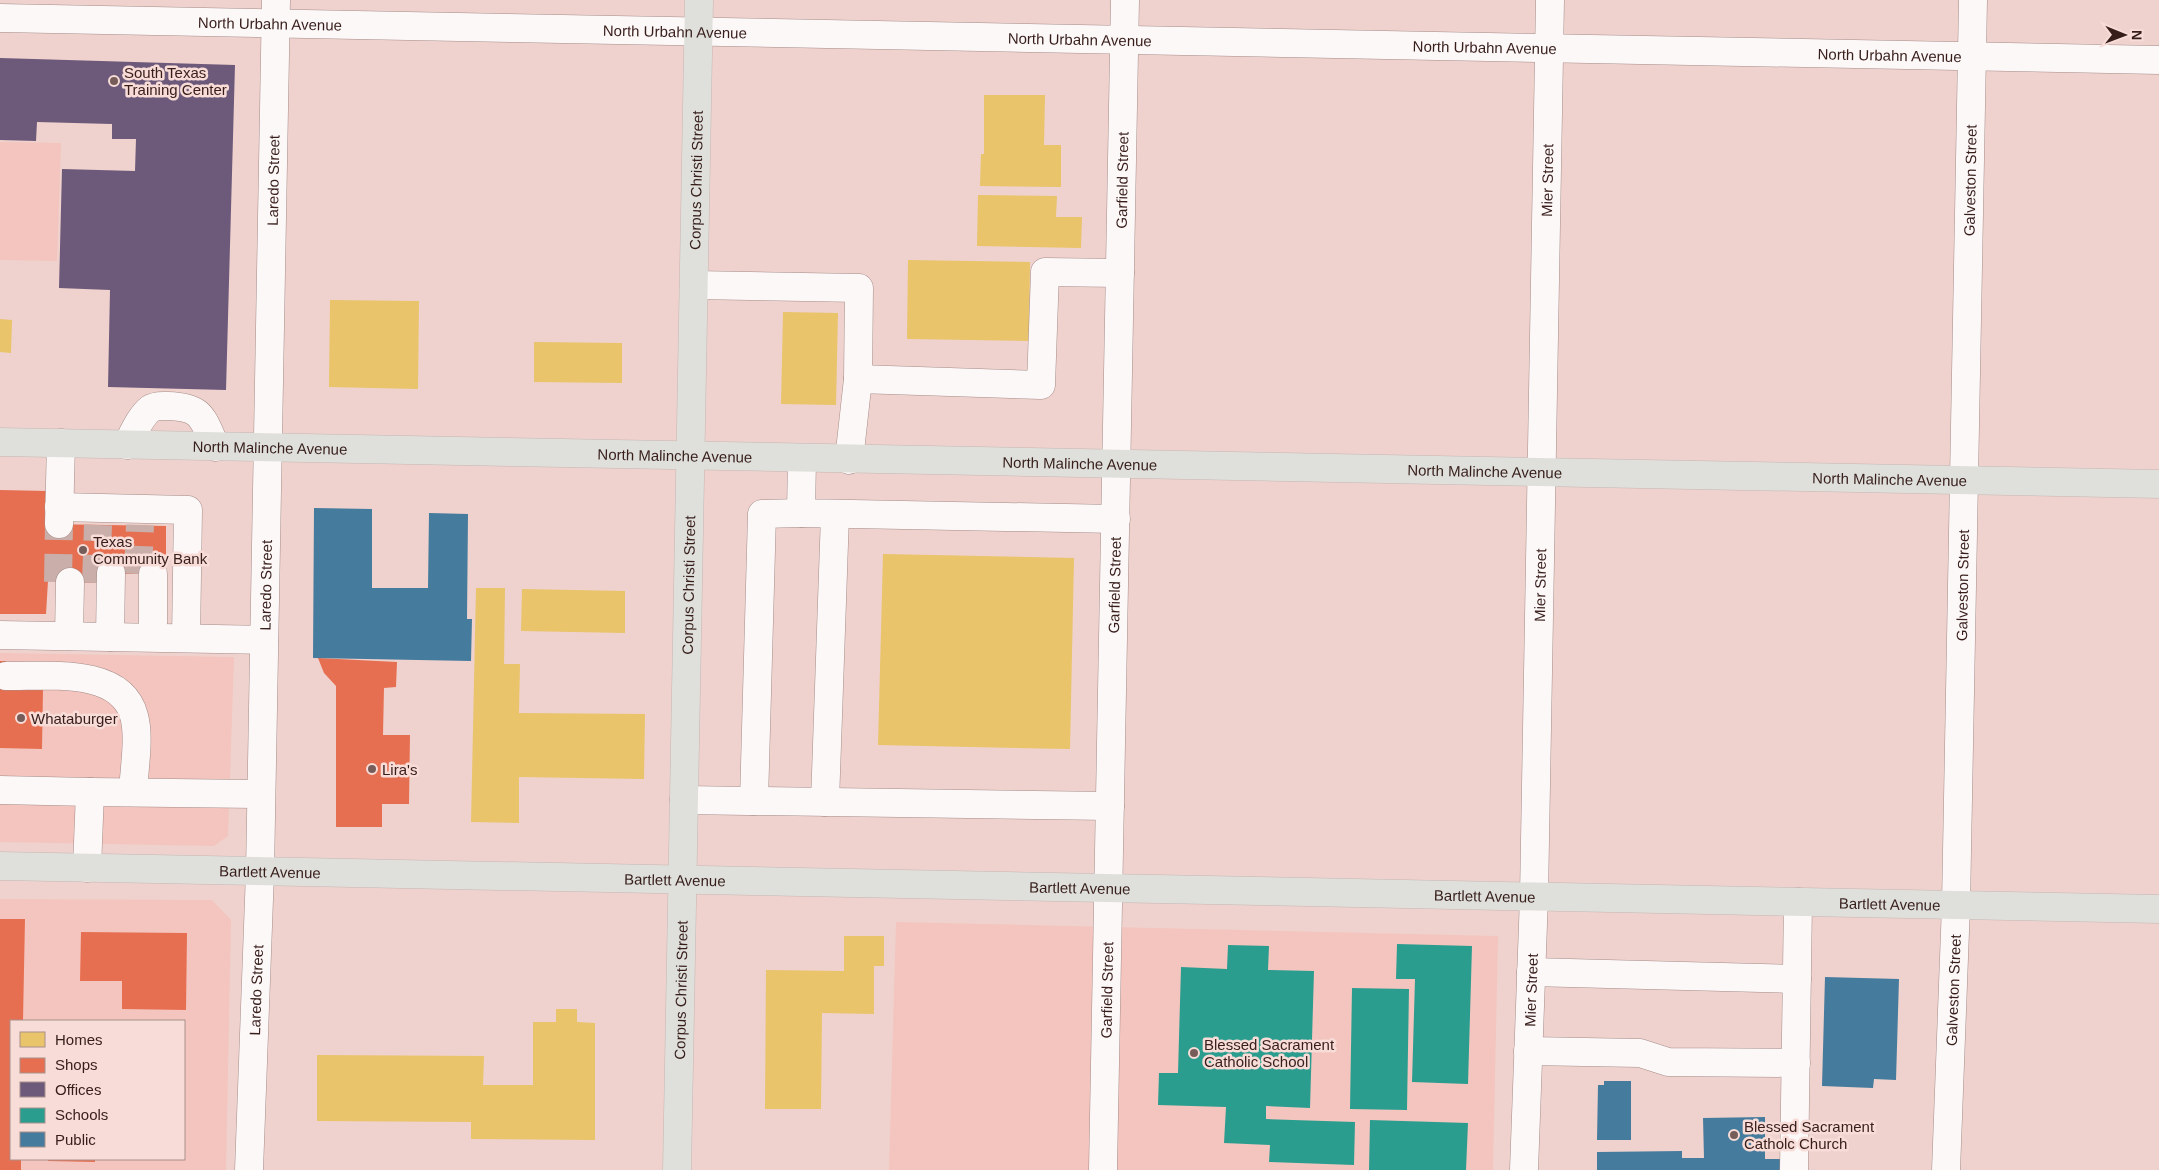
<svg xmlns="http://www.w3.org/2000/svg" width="2159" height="1170" font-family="Helvetica,sans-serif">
<rect width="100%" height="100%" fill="#efd2cd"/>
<path fill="#f3c5be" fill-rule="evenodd" d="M0 142 61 143 57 261 0 260Z
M0 653 234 657 228 836 214 846 0 842Z
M0 899 212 900 231 920 226 1170H0ZM11 1021H184V1159H11Z
M896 922 1498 936 1493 1170H889Z"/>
<path fill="#e9c46a" d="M984 95H1045L1044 145H1061V187L980 186 981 154H984Z
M978 195 1057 196 1056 217H1082L1081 248 977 246Z
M908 260 1030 262 1029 341 907 339Z
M330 300 419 301 418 389 329 387Z
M783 312 838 313 836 405 781 404Z
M0 319 12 320 11 353 0 352Z
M534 342 622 343V383L534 382Z
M883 554 1074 558 1070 749 878 745Z
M476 588H505L504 664H520L519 713 645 714 644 779 519 777V823L471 822Z
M522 589 625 591V633L521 631Z
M844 936H884V966H874V1014L822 1013 821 1109H765L766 970 844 971Z
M556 1009H577V1022L595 1023V1140L471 1139V1122L317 1121V1055L484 1056 483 1085H533V1022H556Z"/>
<path fill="#e76f51" d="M0 490 48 491 47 524 166 526V574H124L104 582 96 583 48 581 46 614H0Z
M318 658 397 662 396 687 384 688 383 735H410L409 804H382V827H336V686L324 673Z
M0 661H6L5 688 43 689 42 749 0 748Z
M0 919H25L23 1021H11V1159H21V1170H0Z
M81 932 187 933 186 1010 122 1009V981H80Z
M48 1159H95V1162L48 1161Z"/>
<path fill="#6d597a" d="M0 58 235 65 226 390 108 387 110 290 59 288 62 169 135 171 136 139H112V124L37 122 36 141 0 140Z"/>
<path fill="#2a9d8f" d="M1397 944 1472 946 1468 1084 1412 1082 1415 979H1396Z
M1228 945 1269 946 1268 970 1314 971 1310 1108 1266 1106V1119L1355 1122 1354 1165 1269 1162 1270 1145 1224 1143 1226 1107 1158 1105 1159 1073H1178L1181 967 1227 969Z
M1352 988 1409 989 1407 1110 1350 1109Z
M1370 1120 1468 1123 1466 1170H1369Z"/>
<path fill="#457b9d" d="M314 508 372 509V588H428L429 513 468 514 467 619H472L471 661 313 658Z
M1825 977 1899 979 1896 1080 1874 1079 1873 1088 1822 1086Z
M1604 1081H1631V1140H1597L1598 1085H1604Z
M1765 1117V1159H1781V1170H1597V1152L1682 1151V1158H1704L1703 1118Z"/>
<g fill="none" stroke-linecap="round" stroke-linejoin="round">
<path stroke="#caaea9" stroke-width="28" stroke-dasharray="28 14" stroke-linecap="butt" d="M138 574 140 525
M58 582 59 524
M96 583 98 525"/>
<g stroke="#a48c88" stroke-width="29">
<g id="minor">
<path id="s1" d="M0 18 2159 60"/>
<path d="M694 285 859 288 858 379 849 460"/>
<path d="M858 379 1041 385 1045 272 1120 273"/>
<path d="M127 445C133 434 140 417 150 409 156 405 162 406 168 406 203 407 202 418 216 447"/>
<path d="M802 459 801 513 1116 519"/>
<path d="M59 507 188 510 186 638"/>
<path d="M59 524 61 443"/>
<path d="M0 635 264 640"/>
<path d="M69 636 70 582"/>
<path d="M110 637 111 573"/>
<path d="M153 637V574"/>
<path d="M6 676C45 677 121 666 134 716 140 737 134 770 133 792"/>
<path d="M0 790 90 792 87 868"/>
<path d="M90 792 261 794"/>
<path d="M684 800 1110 806"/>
<path d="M754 801 762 514 801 513"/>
<path d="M825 802 835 515"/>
<path d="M1531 972 1797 979"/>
<path d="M1528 1051 1640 1053 1668 1062 1796 1063"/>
<path id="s2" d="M249 1170 260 872 276 0"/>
<path id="s3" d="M1103 1170 1125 0"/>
<path id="s4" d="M1524 1170 1534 897 1550 0"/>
<path d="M1794 1170 1798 902"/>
<path id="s5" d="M1946 1170 1956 905 1973 0"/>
</g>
</g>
<g stroke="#c6b6b3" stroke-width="29">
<g id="major">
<path id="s6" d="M0 442 2159 484"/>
<path id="s7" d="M0 866 2159 909"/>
<path id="s8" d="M677 1170 699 0"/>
</g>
</g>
<use href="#minor" stroke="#fdf8f8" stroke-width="28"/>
<use href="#major" stroke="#dfe0db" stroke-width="28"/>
</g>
<g fill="#775d59" stroke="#f7dcd7" stroke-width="2">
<circle cx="114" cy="81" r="5"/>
<circle cx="83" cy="550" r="5"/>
<circle cx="21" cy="718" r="5"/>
<circle cx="372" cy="769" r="5"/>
<circle cx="1194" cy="1053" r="5"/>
<circle cx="1734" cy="1135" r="5"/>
</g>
<g text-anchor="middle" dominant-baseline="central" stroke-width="5" stroke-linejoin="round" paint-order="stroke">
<g font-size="15" fill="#371e1b" stroke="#f7dcd7">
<text stroke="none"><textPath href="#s1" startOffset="270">North Urbahn Avenue</textPath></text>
<text stroke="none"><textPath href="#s1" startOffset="675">North Urbahn Avenue</textPath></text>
<text stroke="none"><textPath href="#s1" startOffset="1080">North Urbahn Avenue</textPath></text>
<text stroke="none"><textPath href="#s1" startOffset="1485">North Urbahn Avenue</textPath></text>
<text stroke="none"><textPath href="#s1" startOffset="1890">North Urbahn Avenue</textPath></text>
<text stroke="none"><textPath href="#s2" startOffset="990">Laredo Street</textPath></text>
<text stroke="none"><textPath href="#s8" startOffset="990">Corpus Christi Street</textPath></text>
<text stroke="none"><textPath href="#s3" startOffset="990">Garfield Street</textPath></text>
<text stroke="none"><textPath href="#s4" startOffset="990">Mier Street</textPath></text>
<text stroke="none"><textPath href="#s5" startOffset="990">Galveston Street</textPath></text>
<text stroke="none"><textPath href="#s6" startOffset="270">North Malinche Avenue</textPath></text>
<text stroke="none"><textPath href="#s6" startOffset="675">North Malinche Avenue</textPath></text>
<text stroke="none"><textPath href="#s6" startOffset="1080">North Malinche Avenue</textPath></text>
<text stroke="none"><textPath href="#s6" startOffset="1485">North Malinche Avenue</textPath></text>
<text stroke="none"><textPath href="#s6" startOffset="1890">North Malinche Avenue</textPath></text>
<text stroke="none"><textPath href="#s2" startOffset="585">Laredo Street</textPath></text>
<text stroke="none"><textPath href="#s8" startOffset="585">Corpus Christi Street</textPath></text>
<text stroke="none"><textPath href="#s3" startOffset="585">Garfield Street</textPath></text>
<text stroke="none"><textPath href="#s4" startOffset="585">Mier Street</textPath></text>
<text stroke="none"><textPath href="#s5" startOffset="585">Galveston Street</textPath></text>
<text stroke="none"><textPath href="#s7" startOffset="270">Bartlett Avenue</textPath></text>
<text stroke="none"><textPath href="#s7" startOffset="675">Bartlett Avenue</textPath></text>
<text stroke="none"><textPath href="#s7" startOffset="1080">Bartlett Avenue</textPath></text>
<text stroke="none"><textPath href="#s7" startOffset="1485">Bartlett Avenue</textPath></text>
<text stroke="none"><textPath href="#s7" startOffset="1890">Bartlett Avenue</textPath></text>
<text stroke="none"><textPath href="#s2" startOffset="180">Laredo Street</textPath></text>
<text stroke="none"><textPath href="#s8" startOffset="180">Corpus Christi Street</textPath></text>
<text stroke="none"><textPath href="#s3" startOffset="180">Garfield Street</textPath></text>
<text stroke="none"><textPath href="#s4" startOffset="180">Mier Street</textPath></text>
<text stroke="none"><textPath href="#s5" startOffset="180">Galveston Street</textPath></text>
</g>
<g font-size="15" fill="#371e1b" stroke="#f7dcd7" text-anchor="start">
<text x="124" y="72">South Texas<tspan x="124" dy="17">Training Center</tspan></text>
<text x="93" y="541">Texas<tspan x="93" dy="17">Community Bank</tspan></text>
<text x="31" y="718">Whataburger</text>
<text x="382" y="769">Lira's</text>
<text x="1204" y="1044">Blessed Sacrament<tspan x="1204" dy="17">Catholic School</tspan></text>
<text x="1744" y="1126">Blessed Sacrament<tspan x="1744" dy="17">Catholc Church</tspan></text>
</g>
</g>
<rect x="10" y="1020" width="175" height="140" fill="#f7dcd7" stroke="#aa908c"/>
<rect x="20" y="1032" width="25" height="15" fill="#e9c46a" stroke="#aa908c"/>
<text x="55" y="1045" font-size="15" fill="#371e1b">Homes</text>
<rect x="20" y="1058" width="25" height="15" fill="#e76f51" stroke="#aa908c"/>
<text x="55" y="1070" font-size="15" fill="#371e1b">Shops</text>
<rect x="20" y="1082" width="25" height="15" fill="#6d597a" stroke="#aa908c"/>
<text x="55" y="1095" font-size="15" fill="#371e1b">Offices</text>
<rect x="20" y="1108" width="25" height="15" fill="#2a9d8f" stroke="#aa908c"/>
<text x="55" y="1120" font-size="15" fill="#371e1b">Schools</text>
<rect x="20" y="1132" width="25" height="15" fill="#457b9d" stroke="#aa908c"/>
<text x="55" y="1145" font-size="15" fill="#371e1b">Public</text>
<g transform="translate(2124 35) rotate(91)" stroke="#f7dcd7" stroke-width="4" paint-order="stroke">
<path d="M0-4L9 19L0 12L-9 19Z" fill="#371e1b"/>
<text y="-8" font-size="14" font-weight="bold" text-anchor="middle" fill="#371e1b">N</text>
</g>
</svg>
